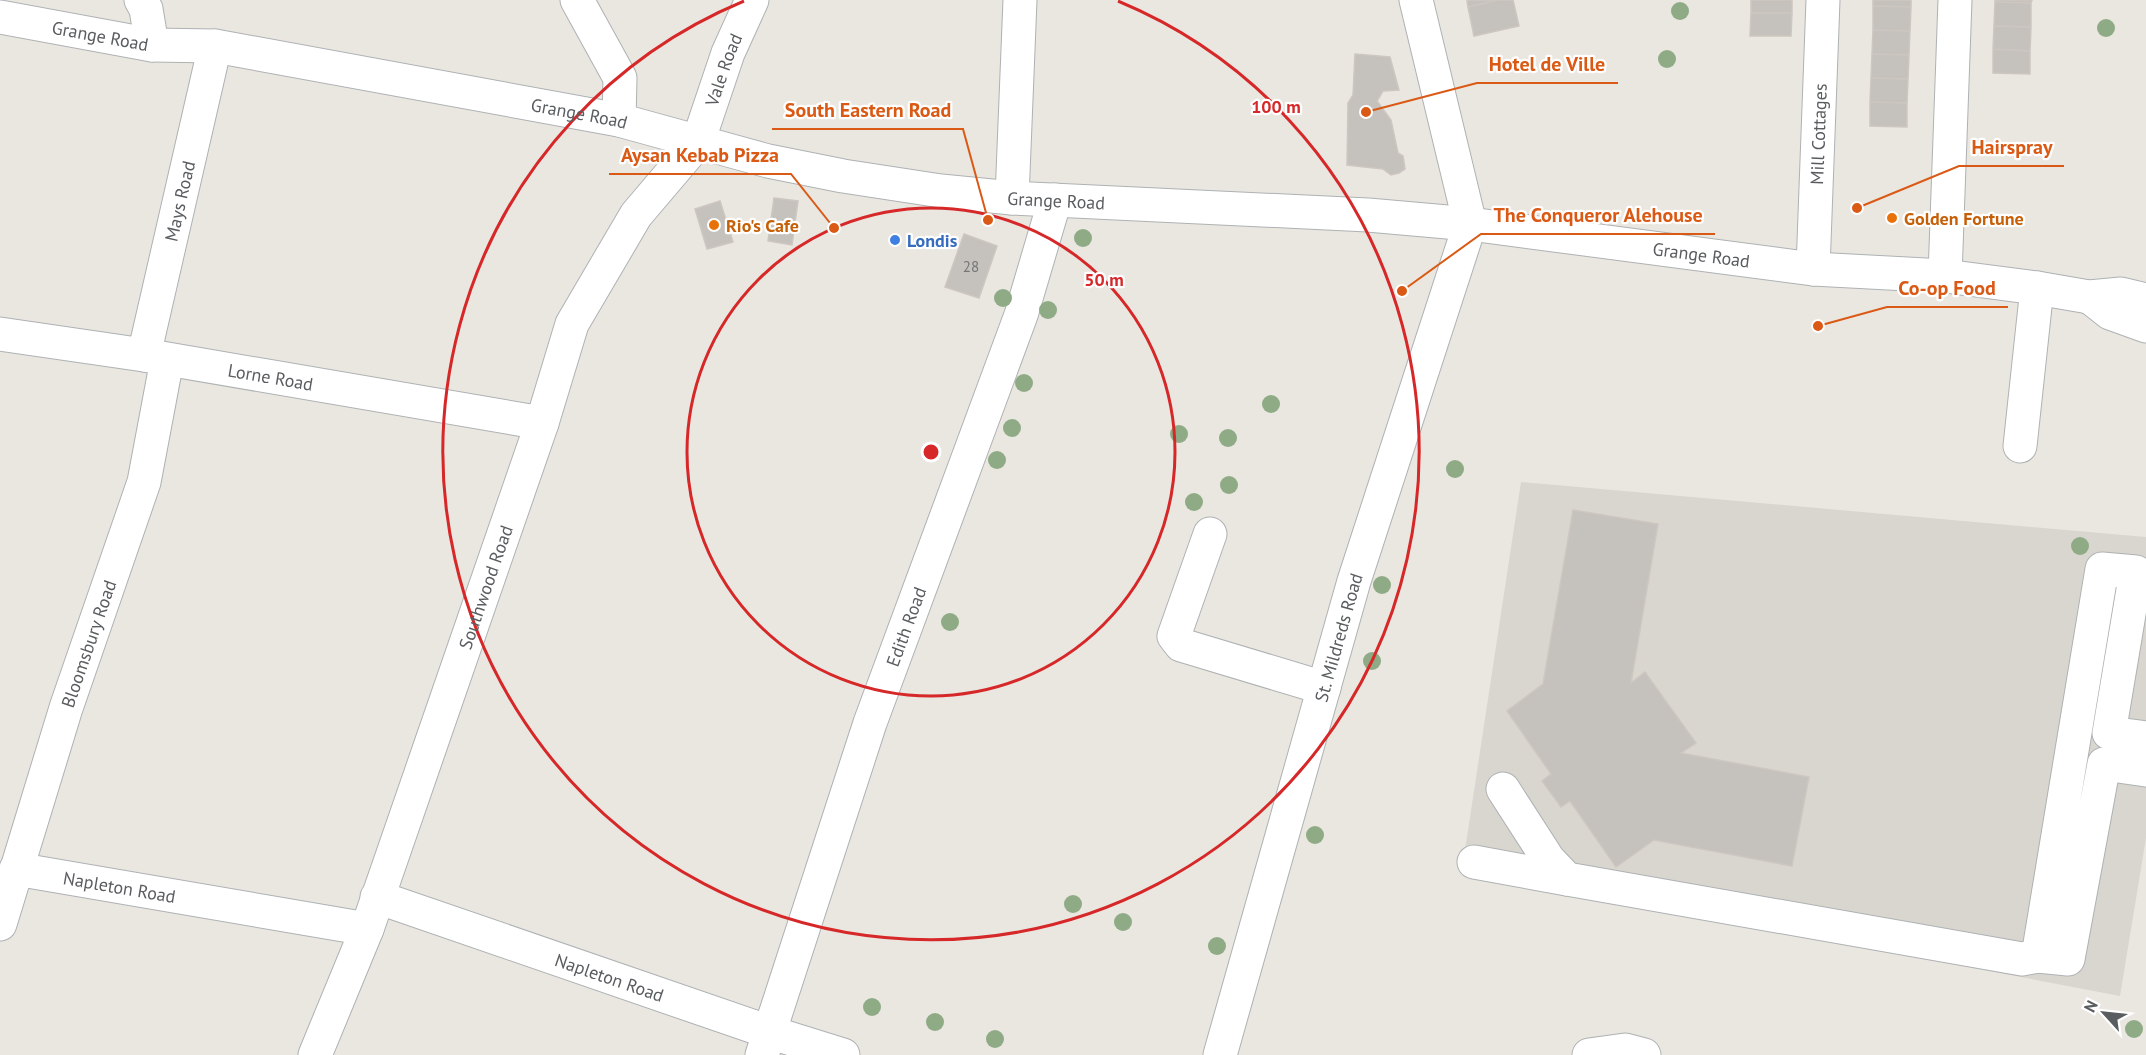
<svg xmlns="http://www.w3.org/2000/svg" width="2146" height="1055" font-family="'PT Sans',sans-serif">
<rect width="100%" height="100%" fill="#eae6e0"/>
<path fill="#d9d6cf" d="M1521 482 2146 537V838L2120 996 1462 870Z"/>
<path fill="#c5c1bd" stroke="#cec7c0" stroke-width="1.5" d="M1467 0H1498L1468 7Z
M1498 0H1513L1519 26 1474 36 1468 7Z
M1751 0H1792V13H1751Z
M1873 0H1911V7L1873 6Z
M1995 0H2032L2031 3 1995 2Z
M1995 2 2031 3V27L1994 26Z
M1873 6 1911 7 1910 31 1873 30Z
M1751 13H1792L1791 36H1750Z
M1994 26 2031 27 2030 51 1993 49Z
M1873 30 1910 31 1909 55 1872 54Z
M1993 49 2030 51V74L1993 73Z
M1355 54 1390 57 1399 90 1383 91 1377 101 1391 120 1398 153 1403 156 1405 169 1399 173 1391 175 1383 169 1347 165 1348 103 1353 95Z
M1872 54 1909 55 1908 79 1871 78Z
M1871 78 1908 79 1907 103 1870 102Z
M1870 102 1907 103V127L1870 126Z
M774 198 798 201 792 245 768 241Z
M720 201 733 242 707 249 695 209Z
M964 234 997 246 979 298 945 287Z
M1573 510 1658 524 1631 683 1645 672 1696 743 1681 753 1809 777 1792 866 1654 840 1616 867 1570 801 1561 807 1542 781 1551 774 1507 711 1543 684Z"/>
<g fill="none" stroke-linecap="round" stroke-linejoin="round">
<g stroke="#aeb2b4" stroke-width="35">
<g id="minor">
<path d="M141 0 146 9 152 45"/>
<path d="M577 0 620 78 619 120"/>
<path id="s1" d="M0 17 152 45 215 46 619 120 768 161 843 176 941 191 1012 198 1368 215 1470 224 1813 269 1945 276 2037 288 2089 297 2121 294 2146 300"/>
<path d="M1012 198 1020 0"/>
<path id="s2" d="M1813 269 1823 0"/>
<path d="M1945 276 1955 0"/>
<path d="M2091 298 2110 313 2146 326"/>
<path id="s3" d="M0 334 144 355 542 423"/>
<path id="s4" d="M144 355 215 46"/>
<path d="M2020 446 2037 288"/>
<path d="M1210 534 1174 636 1181 645 1324 688"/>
<path d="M2146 738 2109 733 2136 572 2102 569 2038 956 2068 959 2104 764 2146 770"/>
<path d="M1503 789 1548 859 1567 879 2022 959 2038 956"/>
<path d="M1474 862 1567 879"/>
<path id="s5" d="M16 869 367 929"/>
<path id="s6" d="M377 897 769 1032 843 1055"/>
<path id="s7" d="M0 924 66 708 144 482 167 360"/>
<path id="s8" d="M315 1055 367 929 542 423 572 324 636 215 698 142 728 53 752 0"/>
<path id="s9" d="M762 1055 870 723 1021 315 1055 200"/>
<path id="s10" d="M1220 1055 1354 581 1470 224 1416 0"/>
<path d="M1589 1055 1625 1050 1644 1055"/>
</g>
</g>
<use href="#minor" stroke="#fff" stroke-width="33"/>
</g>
<g fill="#8fab86">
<circle cx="1680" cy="11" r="9"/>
<circle cx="2106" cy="28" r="9"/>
<circle cx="1667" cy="59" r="9"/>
<circle cx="1083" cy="238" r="9"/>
<circle cx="1003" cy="298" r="9"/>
<circle cx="1048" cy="310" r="9"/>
<circle cx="1024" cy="383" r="9"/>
<circle cx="1271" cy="404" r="9"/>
<circle cx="1012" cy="428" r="9"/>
<circle cx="1179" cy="434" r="9"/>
<circle cx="1228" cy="438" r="9"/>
<circle cx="997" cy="460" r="9"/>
<circle cx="1455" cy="469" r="9"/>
<circle cx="1229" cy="485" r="9"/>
<circle cx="1194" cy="502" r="9"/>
<circle cx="2080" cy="546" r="9"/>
<circle cx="1382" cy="585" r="9"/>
<circle cx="950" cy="622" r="9"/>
<circle cx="1372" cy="661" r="9"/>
<circle cx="1315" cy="835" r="9"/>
<circle cx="1073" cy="904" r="9"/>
<circle cx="1123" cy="922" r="9"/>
<circle cx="1217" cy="946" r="9"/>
<circle cx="872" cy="1007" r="9"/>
<circle cx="935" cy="1022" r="9"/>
<circle cx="2134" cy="1029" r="9"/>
<circle cx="995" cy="1039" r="9"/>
</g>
<g fill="none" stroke="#d62828" stroke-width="3">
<circle cx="931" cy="452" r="244"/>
<path d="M1118 1A488 488 0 1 1 744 1"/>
</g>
<g fill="#e8710a" stroke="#fff" stroke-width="2">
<circle cx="1892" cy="218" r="6"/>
<circle cx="714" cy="225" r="6"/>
</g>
<circle fill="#3f7fe0" stroke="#fff" stroke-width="2" cx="895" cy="240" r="6"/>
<g text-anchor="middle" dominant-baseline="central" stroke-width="4.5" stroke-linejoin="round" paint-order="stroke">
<g font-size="15" fill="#747676">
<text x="971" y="266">28</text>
</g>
<g font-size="18" fill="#595d5f" stroke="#fff">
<text stroke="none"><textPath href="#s1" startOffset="102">Grange Road</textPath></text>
<text stroke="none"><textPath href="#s8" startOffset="1074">Vale Road</textPath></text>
<text stroke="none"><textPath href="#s1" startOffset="588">Grange Road</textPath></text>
<text stroke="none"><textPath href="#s2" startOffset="135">Mill Cottages</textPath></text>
<text stroke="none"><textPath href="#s1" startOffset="1074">Grange Road</textPath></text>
<text stroke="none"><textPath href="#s4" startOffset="158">Mays Road</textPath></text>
<text stroke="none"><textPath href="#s1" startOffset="1722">Grange Road</textPath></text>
<text stroke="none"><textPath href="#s3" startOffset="274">Lorne Road</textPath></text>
<text stroke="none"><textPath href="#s8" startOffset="498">Southwood Road</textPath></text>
<text stroke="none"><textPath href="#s9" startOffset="452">Edith Road</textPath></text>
<text stroke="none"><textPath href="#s10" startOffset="434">St. Mildreds Road</textPath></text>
<text stroke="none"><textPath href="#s7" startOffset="294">Bloomsbury Road</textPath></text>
<text stroke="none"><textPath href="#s5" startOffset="105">Napleton Road</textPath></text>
<text stroke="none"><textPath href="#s6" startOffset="246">Napleton Road</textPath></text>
</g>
<g font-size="18" font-weight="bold" fill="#c56008" stroke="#fff" text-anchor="start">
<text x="1904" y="218">Golden Fortune</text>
<text x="726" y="225">Rio's Cafe</text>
</g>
<g font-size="18" font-weight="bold" fill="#366cbe" stroke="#fff" text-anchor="start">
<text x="907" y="240">Londis</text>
</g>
</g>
<circle cx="931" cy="452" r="9" fill="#d62828" stroke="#fff" stroke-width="3"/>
<g font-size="18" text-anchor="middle" font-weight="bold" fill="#d62828" stroke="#fff" stroke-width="4.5" stroke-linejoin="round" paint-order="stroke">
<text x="1276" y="113">100 m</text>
<text x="1104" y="286">50 m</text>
</g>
<path fill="none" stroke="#da5914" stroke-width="2" d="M1366 112L1477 83H1618M988 220L963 129H772M1857 208L1959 166H2064M834 228L791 174H609M1402 291L1481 234H1715M1818 326L1887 307H2008"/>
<g fill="#da5914" stroke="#fff" stroke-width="2">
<circle cx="1366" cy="112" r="6"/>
<circle cx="988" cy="220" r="6"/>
<circle cx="1857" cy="208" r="6"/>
<circle cx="834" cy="228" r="6"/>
<circle cx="1402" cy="291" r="6"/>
<circle cx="1818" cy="326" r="6"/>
</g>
<g font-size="20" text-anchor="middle" font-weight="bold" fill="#da5914" stroke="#fff" stroke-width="4.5" stroke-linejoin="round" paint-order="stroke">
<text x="1547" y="71">Hotel de Ville</text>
<text x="868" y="117">South Eastern Road</text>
<text x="2012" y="154">Hairspray</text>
<text x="700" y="162">Aysan Kebab Pizza</text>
<text x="1598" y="222">The Conqueror Alehouse</text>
<text x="1947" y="295">Co-op Food</text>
</g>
<g transform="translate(2104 1013) rotate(297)" stroke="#ffffff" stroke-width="4.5" paint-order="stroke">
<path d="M0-4.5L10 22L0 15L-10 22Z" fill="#595d5f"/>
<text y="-9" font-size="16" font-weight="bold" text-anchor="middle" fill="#595d5f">N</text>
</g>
</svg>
